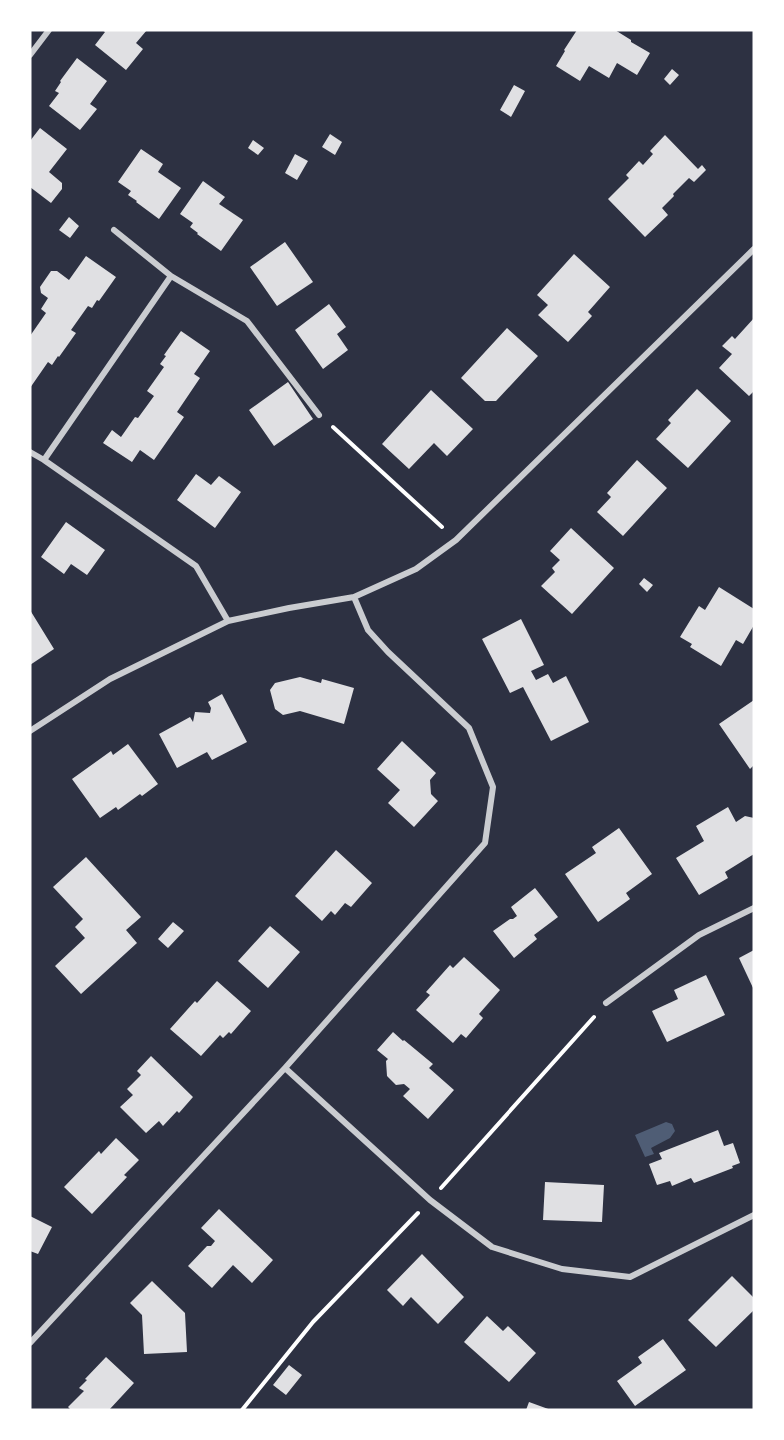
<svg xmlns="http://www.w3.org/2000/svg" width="784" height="1440" font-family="Quicksand,sans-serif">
<rect width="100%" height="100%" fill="#2d3142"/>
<path fill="#4f5d75" d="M666 1122 672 1124 675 1131 670 1138 651 1148 654 1154 645 1157 635 1135Z"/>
<path fill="#e0e0e3" d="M102 30H147L136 43 143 49 126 70 95 45 105 32Z
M577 30H615L631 40V42L650 53 637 75 617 63 609 78 589 66 580 81 556 66 565 51 564 50Z
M77 58 107 81 90 104 97 109 80 130 49 106 59 93 55 91 61 82 60 81Z
M672 69 679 75 670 85 664 79Z
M514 85 525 91 511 117 500 110Z
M40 128 67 149 49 172 62 183V189L51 203 30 187V141Z
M330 134 342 142 335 155 322 147Z
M665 135 698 169 702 165 706 170 694 182 689 178 673 194 674 196 662 208 668 215 645 237 608 199 629 178 626 175 639 161 643 165 653 154 650 151Z
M253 140 264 148 258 155 248 148Z
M141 149 163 164 158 172 181 188 159 219 136 202 137 201 128 195 131 191 118 182Z
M295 154 308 161 297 180 285 173Z
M203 181 225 197 219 204 243 220 221 251 197 234 198 233 190 227 193 223 180 214Z
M69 217 79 226 70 238 59 230Z
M285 242 313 282 277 306 250 267Z
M574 254 610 287 588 312 592 316 568 342 538 315 548 305 537 295Z
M86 256 116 277 99 301 97 300 92 308 88 306 71 330 76 333 59 357 58 356 52 365 48 362 30 388V336L46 313 41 309 48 298 41 293 40 287 51 271H57L69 280Z
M329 304 346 327 337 334 348 350 323 369 295 330Z
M754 318V391L749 396 719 368 732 354 722 346 732 336 735 339Z
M507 328 538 356 496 401H485L461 378Z
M181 331 210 351 194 374 200 378 177 412 184 417 154 460 140 450 132 462 103 443 112 430 121 437 135 417 138 418 154 396 147 391 164 367 160 364 166 356 164 355Z
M288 382 313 419 274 446 249 410Z
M697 389 731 421 688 468 656 439 671 423 668 420Z
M431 390 473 429 447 456 434 443 409 469 382 444Z
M637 460 667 488 623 536 597 512 611 497 607 493Z
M196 474 211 485 219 476 241 492 215 528 177 500Z
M66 522 105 550 87 575 71 564 64 574 41 557Z
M571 528 614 568 572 614 541 586 555 572 552 568 560 560 550 551Z
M644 578 653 585 647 592 639 584Z
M719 587 754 609V625L743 644 736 640 721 666 690 647 692 644 680 637 699 606 705 610Z
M30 610 54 649 30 665Z
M521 619 544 665 531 671 536 680 548 674 553 683 566 676 589 722 551 741 523 687 510 693 482 639Z
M300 677 321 683 322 679 354 688 344 724 300 711 283 715 275 709 270 690 275 683Z
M222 694 247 742 212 760 207 752 177 768 159 734 190 717 193 722 195 712 210 713 211 708 208 702Z
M754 700V765L750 769 719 724Z
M402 741 436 773 430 780 431 794 438 801 414 827 388 803 400 790 377 769Z
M128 744 158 784 142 796 140 794 118 810 116 807 100 818 72 779 111 751 113 755Z
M728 807 736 822 745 816 754 818V854L725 872 728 878 699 895 676 858 704 841 696 826Z
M619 828 652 874 626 893 630 899 598 922 565 874 596 853 592 847Z
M336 850 372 883 351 907 345 903 335 915 331 911 322 921 295 896Z
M86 857 141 917 126 930 137 943 81 994 55 966 85 938 75 927 83 919 53 887Z
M535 888 558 917 534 935 537 939 514 958 493 931 510 919H513L517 916 511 907Z
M173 922 184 931 168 948 158 939Z
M270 926 300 952 268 988 238 961Z
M754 950V990L739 958Z
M464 957 500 990 479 1014 483 1018 466 1038 461 1034 453 1043 416 1010 430 995 426 992 450 965 453 968Z
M706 975 725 1015 667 1042 652 1011 678 999 674 990Z
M217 981 251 1011 231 1034 229 1032 223 1038 220 1035 201 1056 170 1029 195 1001 197 1003Z
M393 1032 403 1041 404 1040 433 1064 429 1068 454 1090 428 1119 403 1096 410 1089 404 1084 396 1085 387 1076 386 1061 388 1059 377 1050Z
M151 1056 193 1097 179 1113 177 1111 163 1126 159 1121 146 1133 120 1107 133 1095 127 1089 141 1075 137 1071Z
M718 1130 724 1146 733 1143 740 1163 732 1166 733 1168 694 1183 691 1178 672 1186 670 1181 657 1185 649 1164 662 1159 659 1153Z
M116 1138 139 1160 124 1175 127 1177 92 1214 64 1187 99 1151 101 1154Z
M545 1182 604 1185 602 1222 543 1220Z
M219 1209 273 1260 252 1283 233 1265 212 1288 188 1266 207 1246H211L215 1241 201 1228Z
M30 1216 52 1227 38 1254 30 1251Z
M422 1254 464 1297 438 1324 411 1297 403 1306 387 1290Z
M732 1276 754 1298V1310L716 1347 688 1320Z
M152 1281 185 1313 187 1352 144 1354 142 1315 130 1303Z
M487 1316 503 1331 508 1326 536 1353 509 1382 464 1342Z
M663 1339 686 1370 635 1406 617 1381 642 1363 638 1357Z
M106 1357 134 1383 109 1410H71L68 1407 84 1391 79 1388 87 1380 85 1379Z
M289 1365 302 1375 286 1395 273 1385Z
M529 1402 551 1410H526Z"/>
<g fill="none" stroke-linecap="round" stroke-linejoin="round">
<path stroke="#fff" stroke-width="4" d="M333 427 442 527
M441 1188 594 1017
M242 1410 313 1322 418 1213"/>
<path stroke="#caccd0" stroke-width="6" d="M30 55 49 30
M114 230 171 276
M30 452 44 460 196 566 228 621
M44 460 171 276 247 321 319 415
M30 731 110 679 228 621 289 608 354 597 416 569 456 540 754 249
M606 1003 699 935 754 908
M285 1068 430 1200 492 1247 562 1269 630 1277 754 1215
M30 1343 285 1068 485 843 493 787 469 728 388 652 368 630 354 597"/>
</g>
<rect width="784" height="1440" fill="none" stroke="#ffffff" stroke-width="63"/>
</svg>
